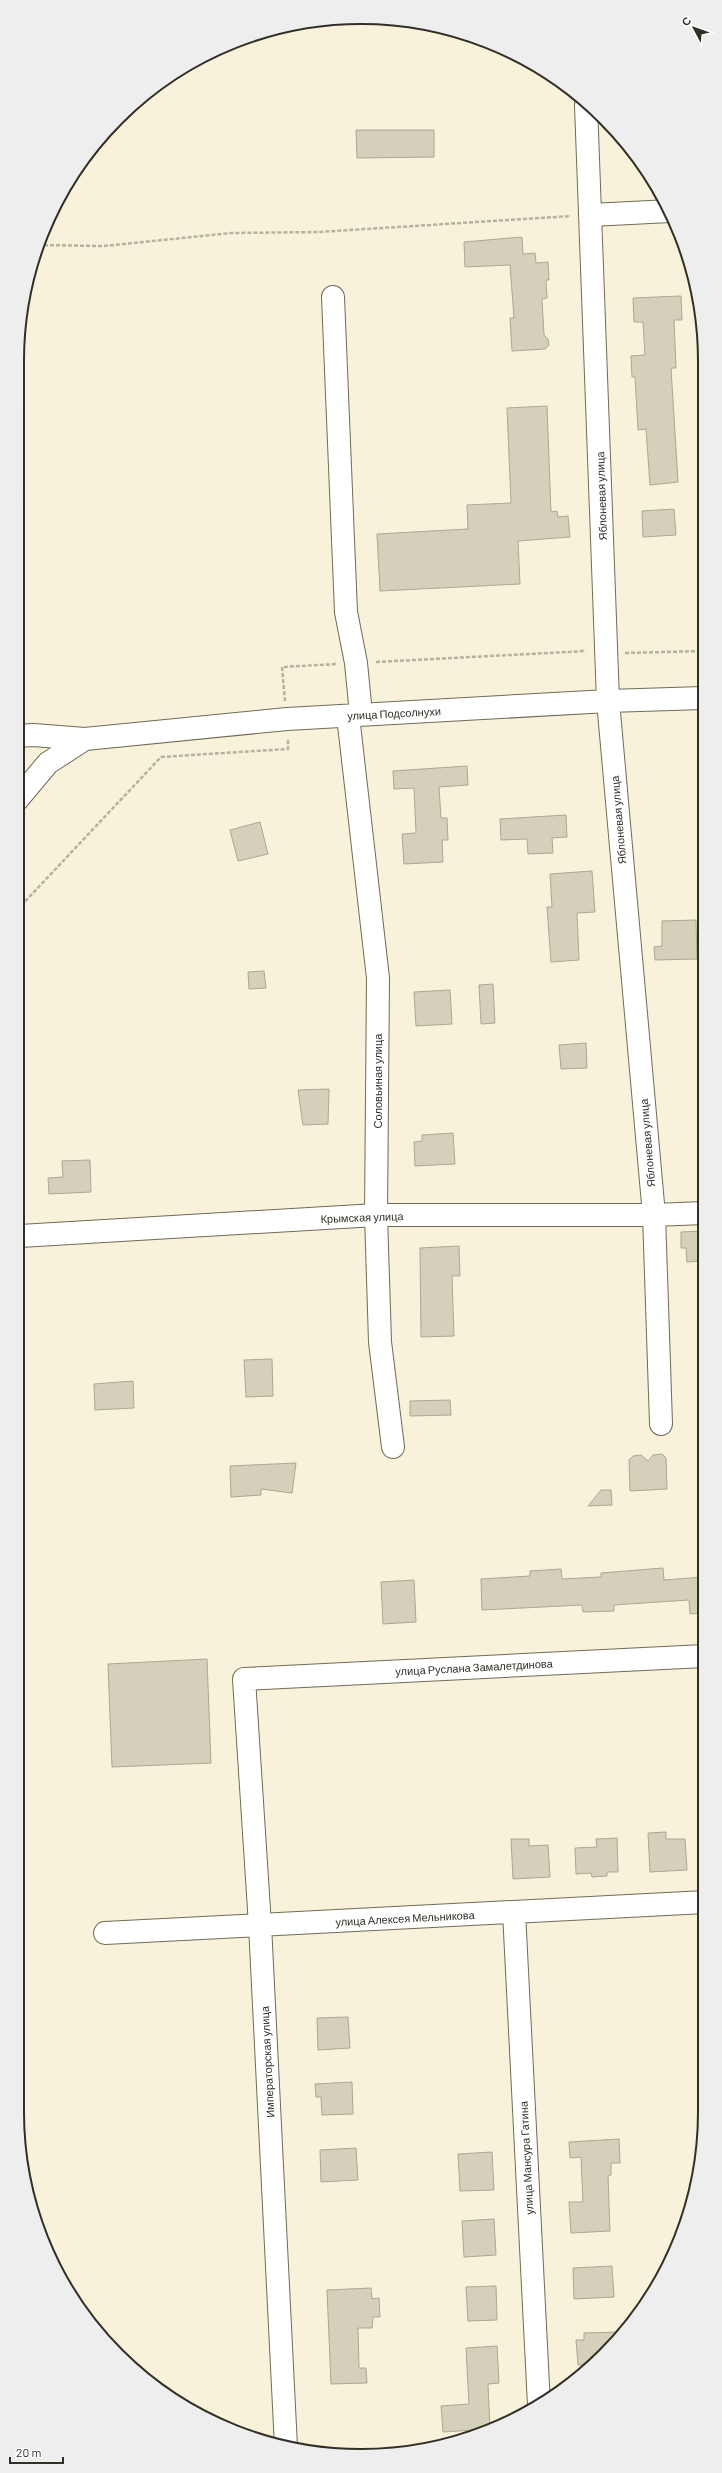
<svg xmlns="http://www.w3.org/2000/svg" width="722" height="2473" font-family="Barlow,sans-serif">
<rect width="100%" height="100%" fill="#f8f2db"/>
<path fill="#d5d0b9" stroke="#aca791" d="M356 130H434V157L357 158Z
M522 237 523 254 535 253 536 263 548 262 549 280H546L547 298 542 299 544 335 548 339 549 345 545 349 512 351 510 318H514L510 265 465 267 464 242Z
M681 296 682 320H674L676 368H671L678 482 650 485 646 429 638 430 635 377H632L631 356 645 355 643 322H634L633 298Z
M547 406 551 512 557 511 558 517 568 516 570 537 518 541 520 584 380 591 377 534 468 529 467 505 511 503 507 408Z
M674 509 676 535 643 537 642 511Z
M467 766 468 785 439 787 441 818H447L448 840H442L443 862 404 864 402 834 416 833 414 788 394 789 393 771Z
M566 815 567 837 552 838 553 853 528 854 527 839 501 840 500 819Z
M260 822 268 854 238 861 230 830Z
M592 871 595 912 577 913 579 960 551 962 547 907H552L550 874Z
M696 920 697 959 655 960 654 947 662 946V921Z
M264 971 266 988 249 989 248 972Z
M493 984 495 1023 481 1024 479 985Z
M450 990 452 1024 416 1026 414 992Z
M586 1043 587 1068 561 1069 559 1045Z
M329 1089 328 1124 303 1125 298 1090Z
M453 1133 455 1164 415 1166 414 1142 422 1141V1135Z
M90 1160 91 1192 49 1194 48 1178 63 1177 62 1161Z
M704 1231V1261L687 1262 686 1248H681V1232Z
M459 1246 460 1276H452L454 1336 421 1337 420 1248Z
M272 1359 273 1396 246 1397 244 1360Z
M133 1381 134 1408 95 1410 94 1384Z
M450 1400 451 1415 410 1416V1401Z
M662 1454 666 1458 667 1489 630 1491 629 1460 633 1456 641 1455 648 1461 653 1455Z
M296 1463 292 1493 261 1489V1495L231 1497 230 1466Z
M601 1490H611L612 1505 588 1506Z
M663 1568 664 1580 704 1577V1613L690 1614 689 1600 614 1605V1611L583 1612 582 1605 482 1610 481 1579 530 1576V1571L561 1569 562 1579 601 1577V1573Z
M414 1580 416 1622 383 1624 381 1582Z
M207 1659 211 1763 112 1767 108 1664Z
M666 1832V1839H685L687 1870 650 1872 648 1833Z
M617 1838 618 1872H607V1876L592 1877 591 1873 576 1874 575 1848 597 1847 596 1839Z
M511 1839H529V1846L548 1845 550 1877 513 1879Z
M348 2017 350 2048 318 2050 317 2018Z
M352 2082 353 2114 322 2115 321 2097H316L315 2084Z
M619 2139 620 2163H611V2175L608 2176 610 2231 571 2233 569 2202H583L581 2157 570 2158 569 2142Z
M356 2148 358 2180 321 2182 320 2150Z
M492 2152 494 2190 460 2191 458 2154Z
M494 2219 496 2255 464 2257 462 2221Z
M612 2266 614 2297 574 2299 573 2268Z
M496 2286 497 2320 468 2321 466 2287Z
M371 2288 372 2299 379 2298 380 2317H373L372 2328H358L359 2368H366L367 2383 331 2384 327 2290Z
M620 2332 590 2364 578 2365 576 2340H584V2333Z
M497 2346 499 2383 488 2384 490 2429 443 2432 441 2406 469 2404 466 2348Z"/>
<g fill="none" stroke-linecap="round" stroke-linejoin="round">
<g stroke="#706b56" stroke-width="24">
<path id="minor" d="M586 105 608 701 654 1215 661 1424
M591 215 670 211
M333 297 346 612 356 663 361 714
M348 716 378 978 376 1215 380 1342 393 1447
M17 736 33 735 85 739 287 719 608 701 703 698
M17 800 48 763 85 739
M20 1236 376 1215H654L704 1213
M514 1912 539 2405
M105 1933 705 1902
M286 2447 260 1925 244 1679 704 1656"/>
</g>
<path stroke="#b7b2a0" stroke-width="2.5" stroke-dasharray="4 2" stroke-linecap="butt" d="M38 245 104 246 231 233 319 232 571 216
M625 653 703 651
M376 662 586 651
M285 701 282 667 337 664
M17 910 161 757 288 749V738"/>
<use href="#minor" stroke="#fff" stroke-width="22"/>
</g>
<g text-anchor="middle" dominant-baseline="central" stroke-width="3" stroke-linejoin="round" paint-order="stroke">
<g font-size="11" fill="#312f26" stroke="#fff">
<text transform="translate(601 496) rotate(-92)">Яблоневая улица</text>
<text transform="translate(394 713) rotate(-3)">улица Подсолнухи</text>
<text transform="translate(618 820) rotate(-95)">Яблоневая улица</text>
<text transform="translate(377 1081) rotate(-90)">Соловьиная улица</text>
<text transform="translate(647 1143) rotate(-95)">Яблоневая улица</text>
<text transform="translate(362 1217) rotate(-2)">Крымская улица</text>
<text transform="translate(474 1667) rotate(-3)">улица Руслана Замалетдинова</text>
<text transform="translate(405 1918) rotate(-3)">улица Алексея Мельникова</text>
<text transform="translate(267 2062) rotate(-93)">Императорская улица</text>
<text transform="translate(526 2158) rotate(-93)">улица Мансура Гатина</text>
</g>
</g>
<path d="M0 0H722V2473H0ZM361 24H361A337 337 0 0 1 698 361V2112A337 337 0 0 1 361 2449H361A337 337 0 0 1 24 2112V361A337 337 0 0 1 361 24Z" fill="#efeeee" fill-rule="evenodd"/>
<path fill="none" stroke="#312f26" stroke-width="2" d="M361 24H361A337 337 0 0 1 698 361V2112A337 337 0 0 1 361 2449H361A337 337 0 0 1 24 2112V361A337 337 0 0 1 361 24Z"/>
<g transform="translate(694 28) rotate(311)" stroke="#ffffff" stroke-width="3" paint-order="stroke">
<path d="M0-3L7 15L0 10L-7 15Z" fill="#312f26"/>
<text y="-6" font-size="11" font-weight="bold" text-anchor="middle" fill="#312f26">С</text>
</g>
<path d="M10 2457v6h53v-6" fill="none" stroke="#312f26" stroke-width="2"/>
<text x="16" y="2457" font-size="12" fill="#312f26" stroke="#ffffff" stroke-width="3" paint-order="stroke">20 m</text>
</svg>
